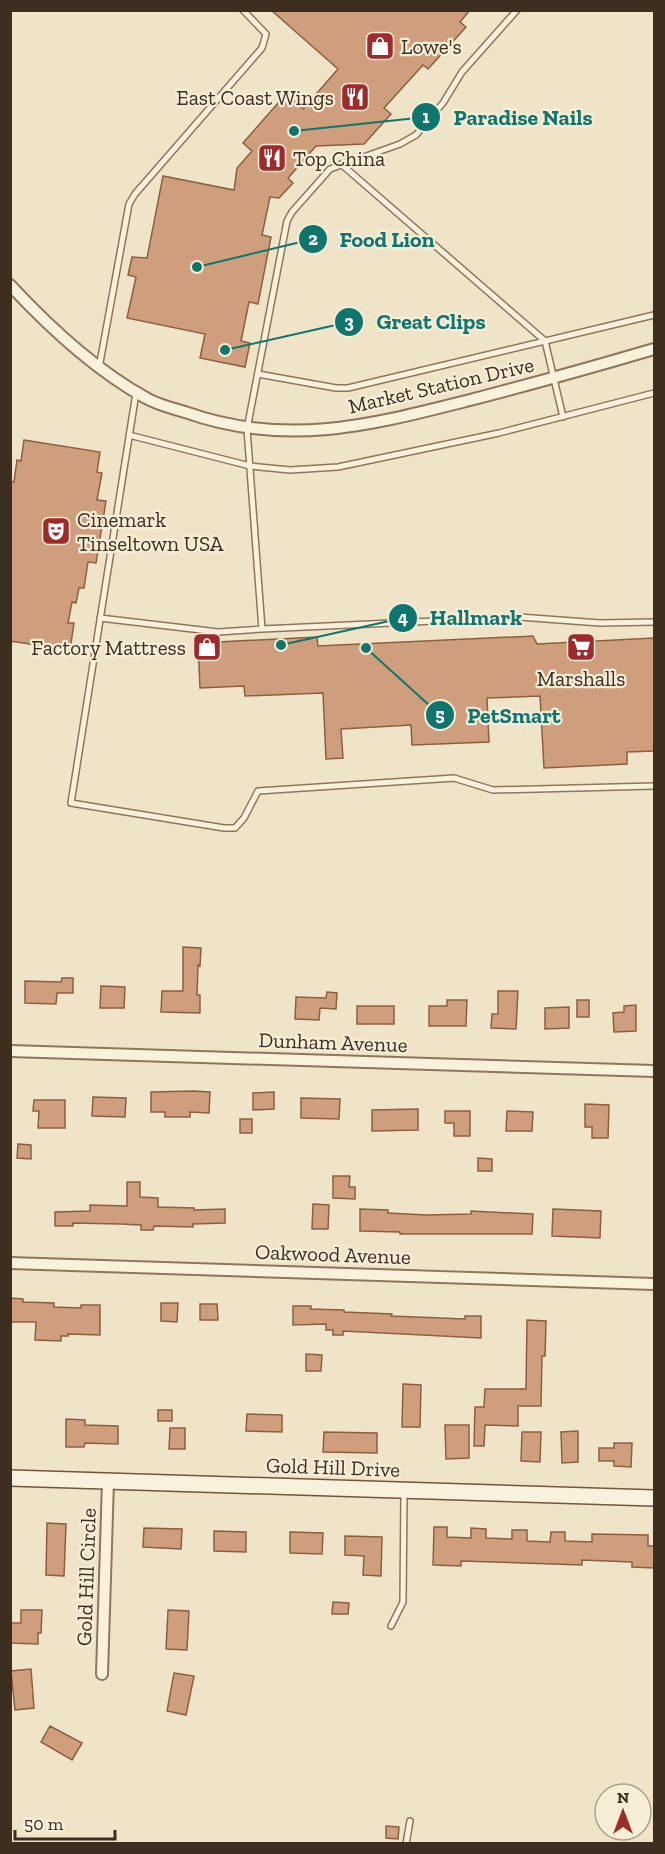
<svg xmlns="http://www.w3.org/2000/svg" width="665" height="1854" font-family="'Zilla Slab',serif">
<rect width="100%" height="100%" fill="#f0e4c8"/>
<path fill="#cf9f7d" stroke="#8d5f41" stroke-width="1.5" d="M271 10H470L460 22 466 27 428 69 423 65 384 108 391 114 364 144 316 146 288 178 293 183 279 198 270 197 262 235 271 237 258 304 249 302 241 341 250 343 245 367 200 358 205 334 127 318 136 277 128 275 132 257 147 258 163 176 234 190 237 168 252 151 243 143 286 94 303 109 338 69Z
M24 440 100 452 97 472 102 473 97 500 106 501 96 563 88 562 84 588H79L76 603 72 602 68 623H74L70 650 10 641V481L14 482 17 460 21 461Z
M533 636 537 644 654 638V751L627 752V764L544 768 540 696 487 698 489 742 412 745 411 725 341 729 343 758 326 759 323 693 245 696 244 686 200 688 198 643 317 637 318 646Z
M183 947 201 948 200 966 198 965 197 995H200V1013L161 1012 162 991H183Z
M62 978H73V993H57L56 1004 25 1003V981L61 982Z
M101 986 125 987 124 1008H100Z
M498 991H518L516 1029 491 1028 492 1014H498Z
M327 992 337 993 336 1009 320 1008 319 1020 295 1019 296 997 326 998Z
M447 1000H467L466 1026H429V1006H447Z
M577 1000H589V1017H577Z
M636 1005V1031L614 1032 613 1013 624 1012V1006Z
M357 1006H394V1024H357Z
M569 1007V1028L545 1029V1008Z
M193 1091 210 1092 209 1113 190 1112V1117H165V1112H151V1092Z
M274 1092V1109L253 1110V1093Z
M93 1097 126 1098 125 1117 92 1116Z
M301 1098 340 1099 339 1119 301 1118Z
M34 1100H65V1128H38L39 1111H33Z
M585 1104 609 1105 608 1138H592V1127H585Z
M418 1109V1130L372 1131V1110Z
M445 1111H470V1136H454V1123H445Z
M507 1111 533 1112 532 1131H506Z
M240 1119H252V1133H240Z
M18 1144 31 1145V1159L17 1158Z
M478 1158 492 1159V1171H478Z
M333 1176H350L349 1187H355V1199L333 1198Z
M127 1182H140V1197L158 1198V1207L194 1208V1210L225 1209V1223L193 1224V1227L154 1226 153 1230H141V1225L120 1224 73 1223V1226H55V1212L90 1211V1205L127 1206Z
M313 1204 329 1205 328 1229H312Z
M360 1209 388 1210V1213L426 1215 471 1214V1211L533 1214 532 1234H400V1232L360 1231Z
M553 1209 601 1211 600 1238 552 1236Z
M10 1298 23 1299V1302L54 1303V1307L81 1308V1305H100V1335L68 1334V1336H61V1341L35 1340 36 1322H10Z
M161 1303H178L177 1322 161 1321Z
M200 1304H217L218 1320H200Z
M293 1306H311V1309L344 1310V1312L392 1314 391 1316 465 1319V1316H481V1338L343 1331V1335H333V1330H326V1324L293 1325Z
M527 1320 546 1321 545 1356H542L541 1406H518V1426L485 1425 484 1446H474L475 1407H484L485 1389H526Z
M306 1354 322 1355 321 1371H306Z
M403 1384 421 1385 420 1427H402Z
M158 1410H172V1421H158Z
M247 1414 282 1415V1432L246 1431Z
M66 1419 85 1420V1425L118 1426V1444L85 1443 84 1447H66Z
M445 1425H469V1458L446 1459Z
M170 1428H185V1449H169Z
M578 1431V1462L562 1463 561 1432Z
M324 1432 377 1433V1453L323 1452Z
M522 1432H541L540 1462 521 1461Z
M614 1443H632L631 1467 614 1466V1461H599V1448H614Z
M47 1523 66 1524 64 1576 46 1575Z
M434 1527H447V1537L471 1538V1528L486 1529V1538L512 1539V1530H527V1541L550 1542 551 1532H565V1541L592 1542V1534L648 1535V1546H654V1568L632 1567V1562L582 1560V1565L461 1561V1566L433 1565Z
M144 1528 182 1529 181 1549 143 1547Z
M214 1531 246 1532V1552L214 1551Z
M290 1532 323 1533 322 1554 290 1553Z
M345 1536 382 1537 381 1576 363 1575 364 1556 345 1555Z
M333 1602 349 1603 348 1614H332Z
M21 1610H42L41 1633H38V1644L10 1643V1623H21Z
M168 1610 189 1611 187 1650 166 1649Z
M31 1669 34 1708 15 1710 11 1671Z
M174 1673 194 1676 186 1715 167 1711Z
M50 1726 82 1743 72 1760 41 1742Z
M386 1826 399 1827 398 1839 386 1838Z"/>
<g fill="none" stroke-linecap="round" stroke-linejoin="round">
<g stroke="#8d765c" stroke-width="8">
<path id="lane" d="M517 10 462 72 443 103 416 135 400 144 330 169 292 212 287 221 247 429 262 629 519 617 600 623 654 622
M341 164 545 341 563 417
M99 368 129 204 135 194 262 48 266 34 243 10
M258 374 336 388H348L654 315
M136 393 71 803 224 828H235L244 818 258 791 454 778 493 790 654 786
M129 435 250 466 290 470 338 467 499 433 654 393
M100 618 218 632 262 629
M391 1626 403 1602 404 1492
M406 1844 410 1821"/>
</g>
<g stroke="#8d765c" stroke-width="14">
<path id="street" d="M10 285C50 328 95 370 146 398 158 405 172 408 185 412 286 448 371 425 470 400 532 384 593 367 654 349
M10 1051 654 1071
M10 1263 654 1284
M102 1674 108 1481"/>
</g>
<g stroke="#6f573f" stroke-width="18">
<path id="secondary" d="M10 1478 654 1498"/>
</g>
<use href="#lane" stroke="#faf1dc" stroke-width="5"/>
<use href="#street" stroke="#faf1dc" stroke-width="10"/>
<use href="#secondary" stroke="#faf1dc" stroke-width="15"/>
</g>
<defs>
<g id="shop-square" transform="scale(1.5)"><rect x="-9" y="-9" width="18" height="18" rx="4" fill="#9e2a2b" stroke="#f7eed8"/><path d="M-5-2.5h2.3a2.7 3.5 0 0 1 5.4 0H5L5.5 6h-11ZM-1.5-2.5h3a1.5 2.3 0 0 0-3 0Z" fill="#fff"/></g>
<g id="restaurant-square" transform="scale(1.5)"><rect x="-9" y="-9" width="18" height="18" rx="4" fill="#9e2a2b" stroke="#f7eed8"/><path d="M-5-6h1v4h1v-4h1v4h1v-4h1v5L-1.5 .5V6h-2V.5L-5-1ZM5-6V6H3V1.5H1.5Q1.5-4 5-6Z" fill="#fff"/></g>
<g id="theatre-square" transform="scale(1.5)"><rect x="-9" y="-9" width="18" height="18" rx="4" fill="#9e2a2b" stroke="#f7eed8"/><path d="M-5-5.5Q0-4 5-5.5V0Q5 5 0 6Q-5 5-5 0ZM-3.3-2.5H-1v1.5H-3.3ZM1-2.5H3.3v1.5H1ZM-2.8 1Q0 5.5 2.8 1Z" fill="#fff"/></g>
<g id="supermarket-square" transform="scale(1.5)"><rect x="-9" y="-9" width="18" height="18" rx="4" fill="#9e2a2b" stroke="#f7eed8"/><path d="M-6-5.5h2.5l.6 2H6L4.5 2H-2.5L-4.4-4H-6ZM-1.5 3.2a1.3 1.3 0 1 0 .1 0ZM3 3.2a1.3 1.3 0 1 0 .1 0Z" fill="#fff"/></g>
</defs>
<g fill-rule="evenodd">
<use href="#shop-square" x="380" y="46"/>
<use href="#restaurant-square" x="355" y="97"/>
<use href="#restaurant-square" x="272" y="158"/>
<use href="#theatre-square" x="56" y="531"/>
<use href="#shop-square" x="207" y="647"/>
<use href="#supermarket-square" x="581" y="647"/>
</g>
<g text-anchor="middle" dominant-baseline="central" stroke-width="4.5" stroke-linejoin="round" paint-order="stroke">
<g font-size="21" fill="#3d2e20" stroke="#f7eed8" text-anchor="start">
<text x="401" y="46">Lowe's</text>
<text x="334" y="97" text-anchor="end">East Coast Wings</text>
<text x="293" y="158">Top China</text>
<text x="77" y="519">Cinemark<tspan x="77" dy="24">Tinseltown USA</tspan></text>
<text x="186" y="647" text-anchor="end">Factory Mattress</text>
<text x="581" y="678" text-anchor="middle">Marshalls</text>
</g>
<g font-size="21" fill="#3d2e20" stroke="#f7eed8">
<text transform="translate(441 385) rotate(-13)">Market Station Drive</text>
<text transform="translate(333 1042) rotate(2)">Dunham Avenue</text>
<text transform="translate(333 1254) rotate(2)">Oakwood Avenue</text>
<text transform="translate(333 1467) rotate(2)">Gold Hill Drive</text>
<text transform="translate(86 1577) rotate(-88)">Gold Hill Circle</text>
</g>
</g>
<path fill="none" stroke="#0f766e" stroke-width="2" d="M294 131L426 117M197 267L313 239M225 350L349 322M281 645L403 618M366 648L440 715"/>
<g fill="#0f766e" stroke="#f7eed8" stroke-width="2">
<circle cx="294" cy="131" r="6"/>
<circle cx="197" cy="267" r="6"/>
<circle cx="225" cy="350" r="6"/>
<circle cx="281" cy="645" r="6"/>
<circle cx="366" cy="648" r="6"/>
<circle cx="426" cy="117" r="15"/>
<circle cx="313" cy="239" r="15"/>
<circle cx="349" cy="322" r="15"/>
<circle cx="403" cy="618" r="15"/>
<circle cx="440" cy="715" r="15"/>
</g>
<g font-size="18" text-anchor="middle" font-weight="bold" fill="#fff">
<text x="426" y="123">1</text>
<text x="313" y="245">2</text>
<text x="349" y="328">3</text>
<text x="403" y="624">4</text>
<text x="440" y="721">5</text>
</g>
<g font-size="22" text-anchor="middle" font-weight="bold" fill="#0f766e" stroke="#f7eed8" stroke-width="4.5" stroke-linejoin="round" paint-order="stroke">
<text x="523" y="125">Paradise Nails</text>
<text x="387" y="247">Food Lion</text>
<text x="431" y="329">Great Clips</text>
<text x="476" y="625">Hallmark</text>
<text x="514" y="723">PetSmart</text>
</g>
<rect width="665" height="1854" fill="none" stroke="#3d2e20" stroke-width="24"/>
<g transform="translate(623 1812)"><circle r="28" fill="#f7eed8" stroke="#ada18e" stroke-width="1.5"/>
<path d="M0-4.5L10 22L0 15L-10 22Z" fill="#9e2a2b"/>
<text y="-9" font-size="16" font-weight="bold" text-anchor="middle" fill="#3d2e20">N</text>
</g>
<path d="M15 1830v9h100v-9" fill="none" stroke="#3d2e20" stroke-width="3"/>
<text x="24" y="1830" font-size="18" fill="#3d2e20" stroke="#f7eed8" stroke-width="4.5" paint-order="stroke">50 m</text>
</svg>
